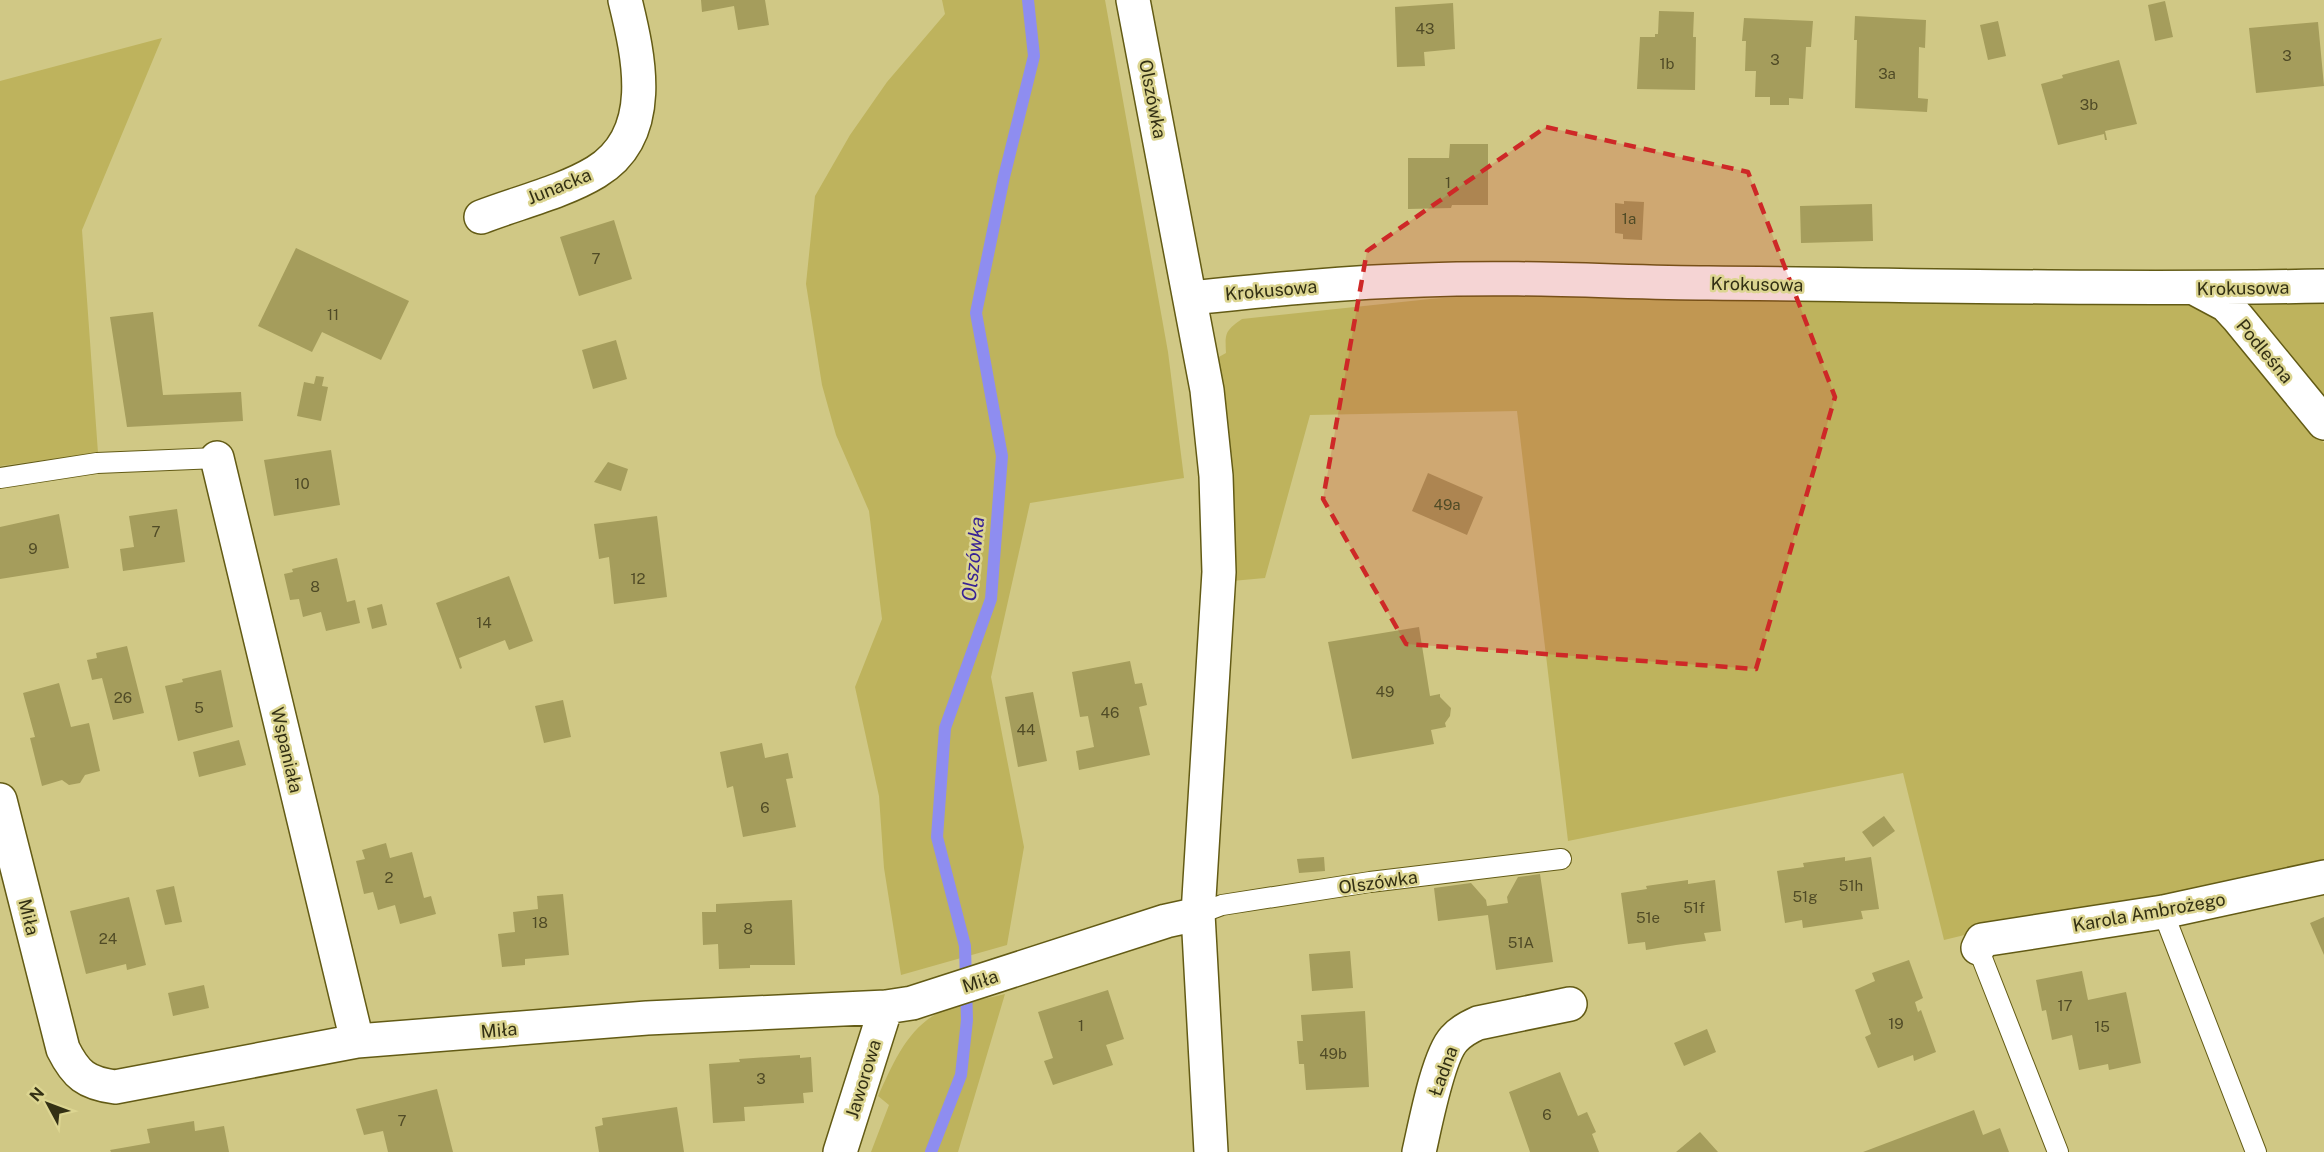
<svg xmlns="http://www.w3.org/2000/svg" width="2324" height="1152" font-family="'Public Sans',sans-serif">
<rect width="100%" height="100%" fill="#d0c885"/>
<path fill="#beb35d" d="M942 0H1105L1168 352 1184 478 1030 503 991 677 1024 847 1007 945 901 975 884 868 879 796 855 687 882 619 869 511 836 435 822 385 806 284 815 196 850 135 887 82 945 14Z
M162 38 82 230 98 453 0 466V81Z
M1515 293 2179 301 2205 308 2224 321 2324 443V865L1981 931 1944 940 1903 773 1568 841 1517 411 1310 415 1265 578 1232 581 1217 358 1226 353C1225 333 1225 331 1242 319L1430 299Z
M2324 294V408L2252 316 2250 302Z
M1005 994 958 1152H871L889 1105 878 1096C894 1062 908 1025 946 1009 964 1002 986 999 1005 994Z"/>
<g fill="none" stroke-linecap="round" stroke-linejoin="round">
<path stroke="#8e8df0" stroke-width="12" d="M931 1152 961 1075 967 1020 965 946 937 837 945 728 991 599 1002 456 976 313 1004 177 1034 56 1028 0"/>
</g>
<path fill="#a59d5c" d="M701 0H765L769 25 738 30 734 6 702 12Z
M2165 1 2173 37 2155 41 2148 5Z
M1453 3 1455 49 1424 52 1425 66 1397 67 1395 7Z
M1659 11 1694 12 1693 37H1696L1695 90 1637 89 1640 37H1655V34H1658Z
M1855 16 1926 20 1925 48 1919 47 1918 98 1928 99 1927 112 1855 108 1857 40H1854Z
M1744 18 1813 21 1811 47H1806L1803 99 1789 98V105H1770V97H1755L1756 71H1745L1746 41H1742Z
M1998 21 2006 56 1988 60 1980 25Z
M2318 22 2324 86 2256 93 2249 28Z
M2119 60 2137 124 2105 131 2107 140H2105L2104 134 2058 145 2041 84 2063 78 2062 75Z
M1450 144H1488V205H1452L1451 208 1408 209V158H1449Z
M1624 201 1644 202 1642 240 1623 239V234L1615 233V203L1624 204Z
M1872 204 1873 241 1801 243 1800 206Z
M614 220 632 279 579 296 560 237Z
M296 248 409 301 381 360 322 332 312 352 258 326Z
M153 312 163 395 241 392 243 421 127 427 110 317Z
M616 340 627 379 593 389 582 350Z
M316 376 324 377 322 386 328 387 321 421 297 416 304 382 314 384Z
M331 450 340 505 274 516 264 460Z
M608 462 628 469 621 491 594 482Z
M1428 473 1483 497 1467 535 1412 511Z
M177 509 185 562 123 571 120 549 134 547 129 516Z
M59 514 69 568 0 579V527Z
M657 516 667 597 614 604 609 557 599 559 594 524Z
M337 558 347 602 355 600 360 623 326 631 321 612 303 617 299 599 290 600 284 574 293 572 292 569Z
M509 576 533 641 509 650 505 640 459 658 462 668 460 669 436 603Z
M382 604 387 625 372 629 367 608Z
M1419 627 1430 696 1440 694V697L1451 708 1450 716 1445 723 1446 727 1431 730 1434 744 1352 759 1328 642Z
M127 646 144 713 113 720 102 678 92 680 87 660 97 658 96 653Z
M1130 661 1135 684 1142 683 1147 705 1139 707 1150 755 1079 770 1076 751 1094 747 1088 716 1080 717 1072 672Z
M221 670 233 727 178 741 165 686 183 682 182 679Z
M59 683 71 727 89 723 100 771 85 775 80 783 69 785 62 780 42 786 30 738 35 737 23 693Z
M1033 692 1047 761 1018 767 1005 697Z
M563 700 571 737 544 743 535 706Z
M239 740 246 765 199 777 193 752Z
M762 743 765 758 788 753 793 778 786 779 796 827 743 837 733 786 727 788 720 752Z
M1884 816 1895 831 1873 847 1862 832Z
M386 843 390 858 412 852 424 898 431 896 436 914 400 924 395 905 378 910 373 892 364 894 356 861 365 859 362 850Z
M1324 857 1325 871 1299 873 1297 859Z
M1845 857V861L1871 857 1879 909 1861 911 1863 919 1803 928 1802 920 1785 923 1777 871 1804 867 1803 863Z
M1540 874 1553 962 1496 970 1488 915 1438 921 1434 888 1471 883 1486 900 1487 906 1508 903 1507 897 1518 877Z
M1688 880V884L1715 880 1721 931 1704 933 1706 941 1676 945 1646 950 1645 942 1628 944 1621 893 1647 889 1646 886Z
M174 886 182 922 165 925 156 890Z
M563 894 569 955 525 959V965L502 967 498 934 515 932 513 912 538 909 537 896Z
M129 897 146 965 127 970 126 964 86 974 70 911Z
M792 900 795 965H750V968L719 969 718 944 703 945 702 912H716V904Z
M2324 917V955L2310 923Z
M1350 951 1353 988 1312 991 1309 954Z
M1909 960 1923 998 1915 1002 1918 1012 1921 1010 1936 1052 1914 1061 1913 1055 1878 1068 1865 1037 1871 1034 1855 990 1875 981 1872 973Z
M2082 971 2088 1000 2126 992 2141 1063 2109 1070 2108 1064 2079 1070 2072 1035 2052 1040 2046 1010 2042 1011 2036 980Z
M204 985 209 1008 173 1016 168 993Z
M1108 990 1124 1039 1106 1045 1113 1065 1053 1085 1044 1061 1053 1058 1038 1012Z
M1365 1011 1369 1087 1306 1090 1304 1064H1299L1297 1041H1303L1301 1015Z
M1707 1029 1716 1052 1684 1066 1674 1043Z
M800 1055V1058L811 1057 813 1092 803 1093 804 1103 744 1107 745 1121 713 1123 709 1064 740 1062 739 1059Z
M1560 1072 1578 1116 1587 1112 1596 1132 1592 1134 1599 1152H1530L1509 1092Z
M437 1089 453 1152H388L383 1131 364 1135 356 1109Z
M677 1107 684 1152H599L595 1127 603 1125 602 1118Z
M1974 1110 1983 1135 2000 1128 2009 1152H1863Z
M194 1121 195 1131 224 1126 229 1152H111L110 1150 150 1143 147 1129Z
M1700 1132 1718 1152H1676Z"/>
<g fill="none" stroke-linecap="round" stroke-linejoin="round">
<g stroke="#635b15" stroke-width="22">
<path id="service" d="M0 478 97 463 217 458
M2163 912 2256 1152
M1198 914 1222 905 1370 882 1561 859
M1978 948 2058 1152"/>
</g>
<g stroke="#635b15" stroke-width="36">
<path id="minor" d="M1133 0 1207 390 1216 476 1219 572 1198 914 1211 1152
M481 217C517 203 563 192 596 172 657 135 639 57 625 0
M2196 289 2226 305 2238 318 2324 423
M1190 298C1268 290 1345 282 1423 280 1518 276 1613 282 1708 283 1914 285 2119 290 2324 286
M217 458 357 1041
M0 800 63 1049C76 1075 86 1083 115 1087L357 1041 647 1018 886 1007 912 1003 1166 921 1198 914
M1978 948 1982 940 2163 912 2324 877
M840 1152 886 1007
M1419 1152C1425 1126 1438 1056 1454 1039 1461 1031 1469 1027 1478 1023L1570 1004"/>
</g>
<use href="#service" stroke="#fff" stroke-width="20"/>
<use href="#minor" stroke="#fff" stroke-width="33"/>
</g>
<path fill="#ce2827" fill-opacity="0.2" stroke="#ce2827" stroke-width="4.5" stroke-dasharray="12 8" stroke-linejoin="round" d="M1546 127 1748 172 1835 397 1756 669 1406 644 1323 499 1367 251Z"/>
<g text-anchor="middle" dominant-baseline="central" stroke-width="5" stroke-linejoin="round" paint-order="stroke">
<g font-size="15" fill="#504b26">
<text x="1425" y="28">43</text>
<text x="2287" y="55">3</text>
<text x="1775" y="59">3</text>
<text x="1667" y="63">1b</text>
<text x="1887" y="73">3a</text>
<text x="2089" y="104">3b</text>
<text x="1448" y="182">1</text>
<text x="1629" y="218">1a</text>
<text x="596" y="258">7</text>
<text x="333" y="314">11</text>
<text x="302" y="483">10</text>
<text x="1447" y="504">49a</text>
<text x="156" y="531">7</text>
<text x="33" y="548">9</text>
<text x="638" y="578">12</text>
<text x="315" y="586">8</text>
<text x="484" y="622">14</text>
<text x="1385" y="691">49</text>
<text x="123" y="697">26</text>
<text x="199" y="707">5</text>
<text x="1110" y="712">46</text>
<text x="1026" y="729">44</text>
<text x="765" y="807">6</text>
<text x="389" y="877">2</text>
<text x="1851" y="885">51h</text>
<text x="1805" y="896">51g</text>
<text x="1694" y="907">51f</text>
<text x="1648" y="917">51e</text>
<text x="540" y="922">18</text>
<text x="748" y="928">8</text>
<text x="108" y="938">24</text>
<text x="1521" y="942">51A</text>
<text x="2065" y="1005">17</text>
<text x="1896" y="1023">19</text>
<text x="1081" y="1025">1</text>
<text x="2102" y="1026">15</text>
<text x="1333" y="1053">49b</text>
<text x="761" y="1078">3</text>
<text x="1547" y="1114">6</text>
<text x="402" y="1120">7</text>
</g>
<g font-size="18" fill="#333014" stroke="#dcd591">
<text transform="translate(1153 99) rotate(79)">Olszówka</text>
<text transform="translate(559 186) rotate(-22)">Junacka</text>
<text transform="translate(1757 284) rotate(1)">Krokusowa</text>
<text transform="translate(2243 288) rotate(-1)">Krokusowa</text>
<text transform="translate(1271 290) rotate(-5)">Krokusowa</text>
<text transform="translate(2265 351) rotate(50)">Podleśna</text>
<text transform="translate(287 750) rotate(77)">Wspaniała</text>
<text transform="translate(1378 882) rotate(-8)">Olszówka</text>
<text transform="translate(2149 912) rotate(-10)">Karola Ambrożego</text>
<text transform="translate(29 917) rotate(76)">Miła</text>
<text transform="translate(980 981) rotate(-18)">Miła</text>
<text transform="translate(499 1030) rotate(-5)">Miła</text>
<text transform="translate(1443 1071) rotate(-70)">Ładna</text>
<text transform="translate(863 1079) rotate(-73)">Jaworowa</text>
</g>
<g font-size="20" font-style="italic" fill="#392395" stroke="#dcd591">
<text transform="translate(973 559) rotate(-84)">Olszówka</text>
</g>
</g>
<g transform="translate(48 1104) rotate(311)" stroke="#dcd591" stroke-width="4.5" paint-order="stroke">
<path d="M0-4.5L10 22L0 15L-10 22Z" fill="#333014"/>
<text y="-9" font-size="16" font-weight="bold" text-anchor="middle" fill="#333014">N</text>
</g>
</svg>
